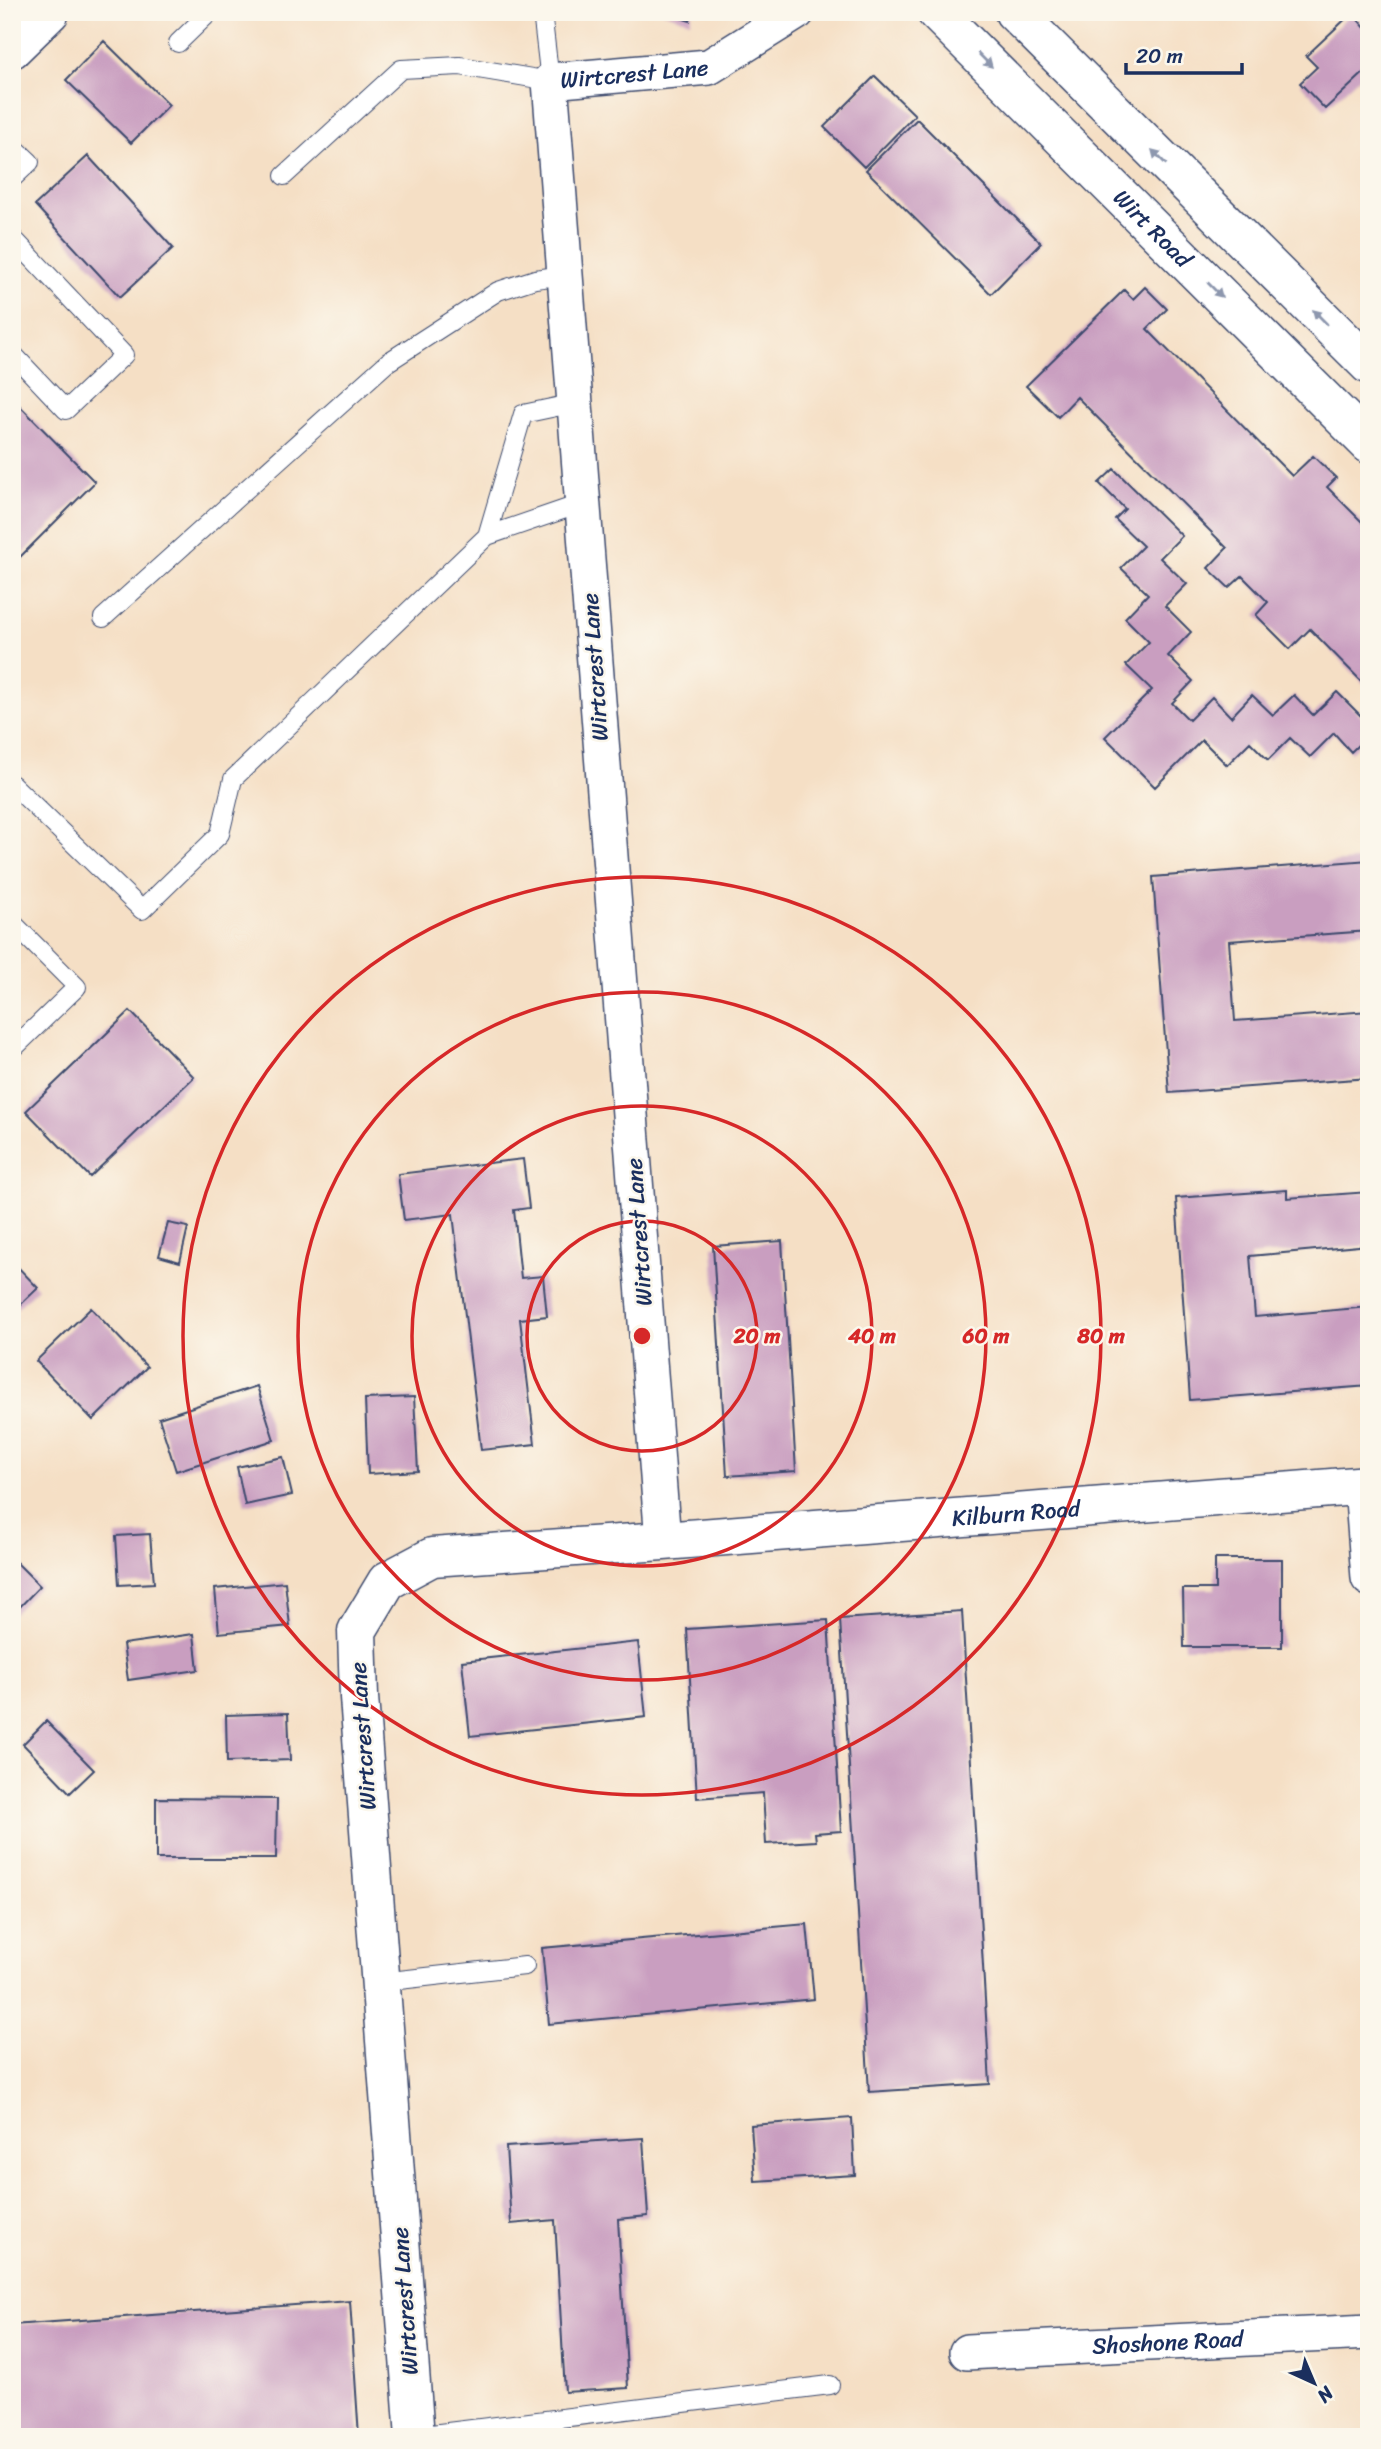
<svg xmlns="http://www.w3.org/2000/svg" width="1381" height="2449" font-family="Sriracha,sans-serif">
<rect width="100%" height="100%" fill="#fbf7ec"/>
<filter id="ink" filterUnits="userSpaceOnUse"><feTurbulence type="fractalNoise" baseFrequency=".0143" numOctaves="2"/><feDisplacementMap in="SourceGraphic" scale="14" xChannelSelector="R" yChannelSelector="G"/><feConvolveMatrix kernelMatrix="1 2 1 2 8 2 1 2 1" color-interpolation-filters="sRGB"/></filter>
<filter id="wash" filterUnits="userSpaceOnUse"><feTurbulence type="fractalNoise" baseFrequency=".00686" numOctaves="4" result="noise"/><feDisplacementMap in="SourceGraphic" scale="28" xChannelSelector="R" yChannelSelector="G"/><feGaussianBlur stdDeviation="1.57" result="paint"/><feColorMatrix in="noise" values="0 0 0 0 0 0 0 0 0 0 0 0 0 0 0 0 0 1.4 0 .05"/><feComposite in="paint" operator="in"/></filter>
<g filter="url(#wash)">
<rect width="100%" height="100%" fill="#f5dfc5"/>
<g id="blocks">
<path fill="#c99ec0" d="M662 12H692L690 21Z
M1352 13 1366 29 1369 27V68L1325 109 1300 83 1317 67 1306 56Z
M104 41 169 105 131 143 66 80Z
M875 76 915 115 864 167 824 127Z
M917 119 1041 243 991 294 866 170Z
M88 156 173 248 120 297 35 205Z
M1145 287 1167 309 1147 329 1292 476 1313 456 1336 478 1327 487 1369 529V689L1310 629 1290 649 1256 615 1268 602 1242 576 1229 588 1208 568 1227 548 1077 397 1058 417 1026 386 1124 290 1133 299Z
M12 398 95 482 12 565Z
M1114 469 1182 536 1160 558 1187 584 1165 606 1191 632 1168 656 1193 681 1172 703 1189 720 1212 697 1231 717 1252 695 1273 715 1294 695 1313 715 1337 692 1369 724V734L1351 752 1334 733 1310 757 1290 738 1268 760 1250 742 1227 765 1202 740 1155 787 1105 737 1152 690 1126 665 1149 642 1125 618 1148 594 1121 568 1143 546 1115 519 1125 509 1099 483Z
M1369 860V931L1229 941 1235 1021 1369 1011V1078L1169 1093 1153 877Z
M130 1011 194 1077 90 1177 26 1111Z
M523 1159 529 1208 514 1210 521 1278 543 1276 547 1316 520 1319 535 1444 481 1450 453 1214 404 1220 398 1174Z
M1287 1190V1198L1369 1192V1245L1250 1256 1255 1317 1369 1307V1386L1190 1400 1176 1198Z
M168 1223 188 1227 180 1262 159 1256Z
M782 1241 796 1471 727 1476 713 1246Z
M12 1261 38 1288 12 1313Z
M91 1308 147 1367 93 1420 36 1361Z
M257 1386 274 1440 176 1471 159 1418Z
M414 1397 418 1471 368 1474 365 1399Z
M283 1457 292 1495 245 1505 237 1467Z
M150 1534 154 1583 119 1585 116 1536Z
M12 1558 40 1586 12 1615Z
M1215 1559H1282V1647H1184L1183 1589H1215Z
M285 1582 290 1626 219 1633 215 1589Z
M962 1611 990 2084 869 2092 840 1619Z
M828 1620 841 1831 815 1833 816 1841 766 1844 763 1793 697 1798 687 1629Z
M194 1634 198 1670 128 1680 123 1644Z
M638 1642 646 1717 470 1736 462 1661Z
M288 1713 290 1760 227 1762 226 1715Z
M46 1721 94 1770 70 1793 23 1744Z
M156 1798 277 1799 276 1859H156Z
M807 1924 814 1999 549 2024 542 1948Z
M852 2118 855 2175 755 2181 751 2125Z
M643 2138 648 2216 618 2219 628 2388 565 2392 555 2220 511 2224 506 2147Z
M350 2301 359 2437H12V2325Z"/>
</g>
</g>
<g filter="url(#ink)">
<use href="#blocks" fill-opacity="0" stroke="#3c496d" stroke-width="2"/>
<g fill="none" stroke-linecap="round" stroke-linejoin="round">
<g stroke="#3c496d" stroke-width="20">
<path id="lane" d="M178 43 210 12
M12 145 30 162 12 179
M284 176 401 69 460 66 550 81 542 12
M12 237 124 355 66 410 12 353
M487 536 583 503
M103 618 388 362 498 291 535 279 565 275
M12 784 142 910 220 834 233 779 487 536 523 414 575 403
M12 922 77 987 12 1050
M381 1982 525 1966
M415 2436 830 2385"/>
</g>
<g stroke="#3c496d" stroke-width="38">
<g id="street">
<path d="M1362 1486 1369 1578"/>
<path id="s1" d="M663 1541 550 81 709 67 797 12"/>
<path id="s2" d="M967 2352 1369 2332"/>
</g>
</g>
<g stroke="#3c496d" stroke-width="41">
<g id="secondary">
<path id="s3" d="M936 12 1369 444"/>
<path d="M1014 12 1369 365"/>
<path d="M12 49 50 12"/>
<path id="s4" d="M415 2437 359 1697 357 1631 387 1581 432 1557 663 1541 1369 1485"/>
</g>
</g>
<use href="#lane" stroke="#fff" stroke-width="18"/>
<use href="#street" stroke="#fff" stroke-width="35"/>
<use href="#secondary" stroke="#fff" stroke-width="38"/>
</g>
<defs><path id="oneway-solid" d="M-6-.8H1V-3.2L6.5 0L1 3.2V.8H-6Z" transform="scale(1.75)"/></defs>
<g fill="#8d97ae">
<use href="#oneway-solid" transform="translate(985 60) rotate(45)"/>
<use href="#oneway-solid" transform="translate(1159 157) rotate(-135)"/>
<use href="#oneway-solid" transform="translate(1215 290) rotate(45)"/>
<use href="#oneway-solid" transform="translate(1320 317) rotate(-135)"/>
</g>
</g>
<g fill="none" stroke="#d62828" stroke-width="3.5">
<circle cx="642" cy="1336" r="115"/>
<circle cx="642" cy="1336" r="230"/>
<circle cx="642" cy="1336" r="344"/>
<circle cx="642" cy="1336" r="459"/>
</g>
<g text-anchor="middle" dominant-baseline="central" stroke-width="5" stroke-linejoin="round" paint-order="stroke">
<g font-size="23" fill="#1b2f5e" stroke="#fbf7ec">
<text stroke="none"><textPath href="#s1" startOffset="1549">Wirtcrest Lane</textPath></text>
<text stroke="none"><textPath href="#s3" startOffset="306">Wirt Road</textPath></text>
<text transform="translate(595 667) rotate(-94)">Wirtcrest Lane</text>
<text transform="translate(639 1232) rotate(-94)">Wirtcrest Lane</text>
<text stroke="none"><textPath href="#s4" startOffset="1503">Kilburn Road</textPath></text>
<text transform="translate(363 1736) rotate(-94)">Wirtcrest Lane</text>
<text transform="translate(405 2301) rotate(-94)">Wirtcrest Lane</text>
<text stroke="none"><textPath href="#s2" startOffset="201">Shoshone Road</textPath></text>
</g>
</g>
<circle cx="642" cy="1336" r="10" fill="#d62828" stroke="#fbf7ec" stroke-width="3.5"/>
<g font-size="21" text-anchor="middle" font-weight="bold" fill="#d62828" stroke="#fbf7ec" stroke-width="5" stroke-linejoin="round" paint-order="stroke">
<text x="757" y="1343">20 m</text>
<text x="872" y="1343">40 m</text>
<text x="986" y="1343">60 m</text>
<text x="1101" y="1343">80 m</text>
</g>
<rect width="1381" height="2449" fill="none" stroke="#fbf7ec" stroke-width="42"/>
<g transform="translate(1314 2383) rotate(136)" stroke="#fbf7ec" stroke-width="5" paint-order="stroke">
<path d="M0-5L12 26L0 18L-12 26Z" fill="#1b2f5e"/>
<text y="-10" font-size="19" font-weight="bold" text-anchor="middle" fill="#1b2f5e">N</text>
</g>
<path d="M1126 63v10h116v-10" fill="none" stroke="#1b2f5e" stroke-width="3.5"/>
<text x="1136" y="63" font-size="21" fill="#1b2f5e" stroke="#fbf7ec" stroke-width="5" paint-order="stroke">20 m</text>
</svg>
